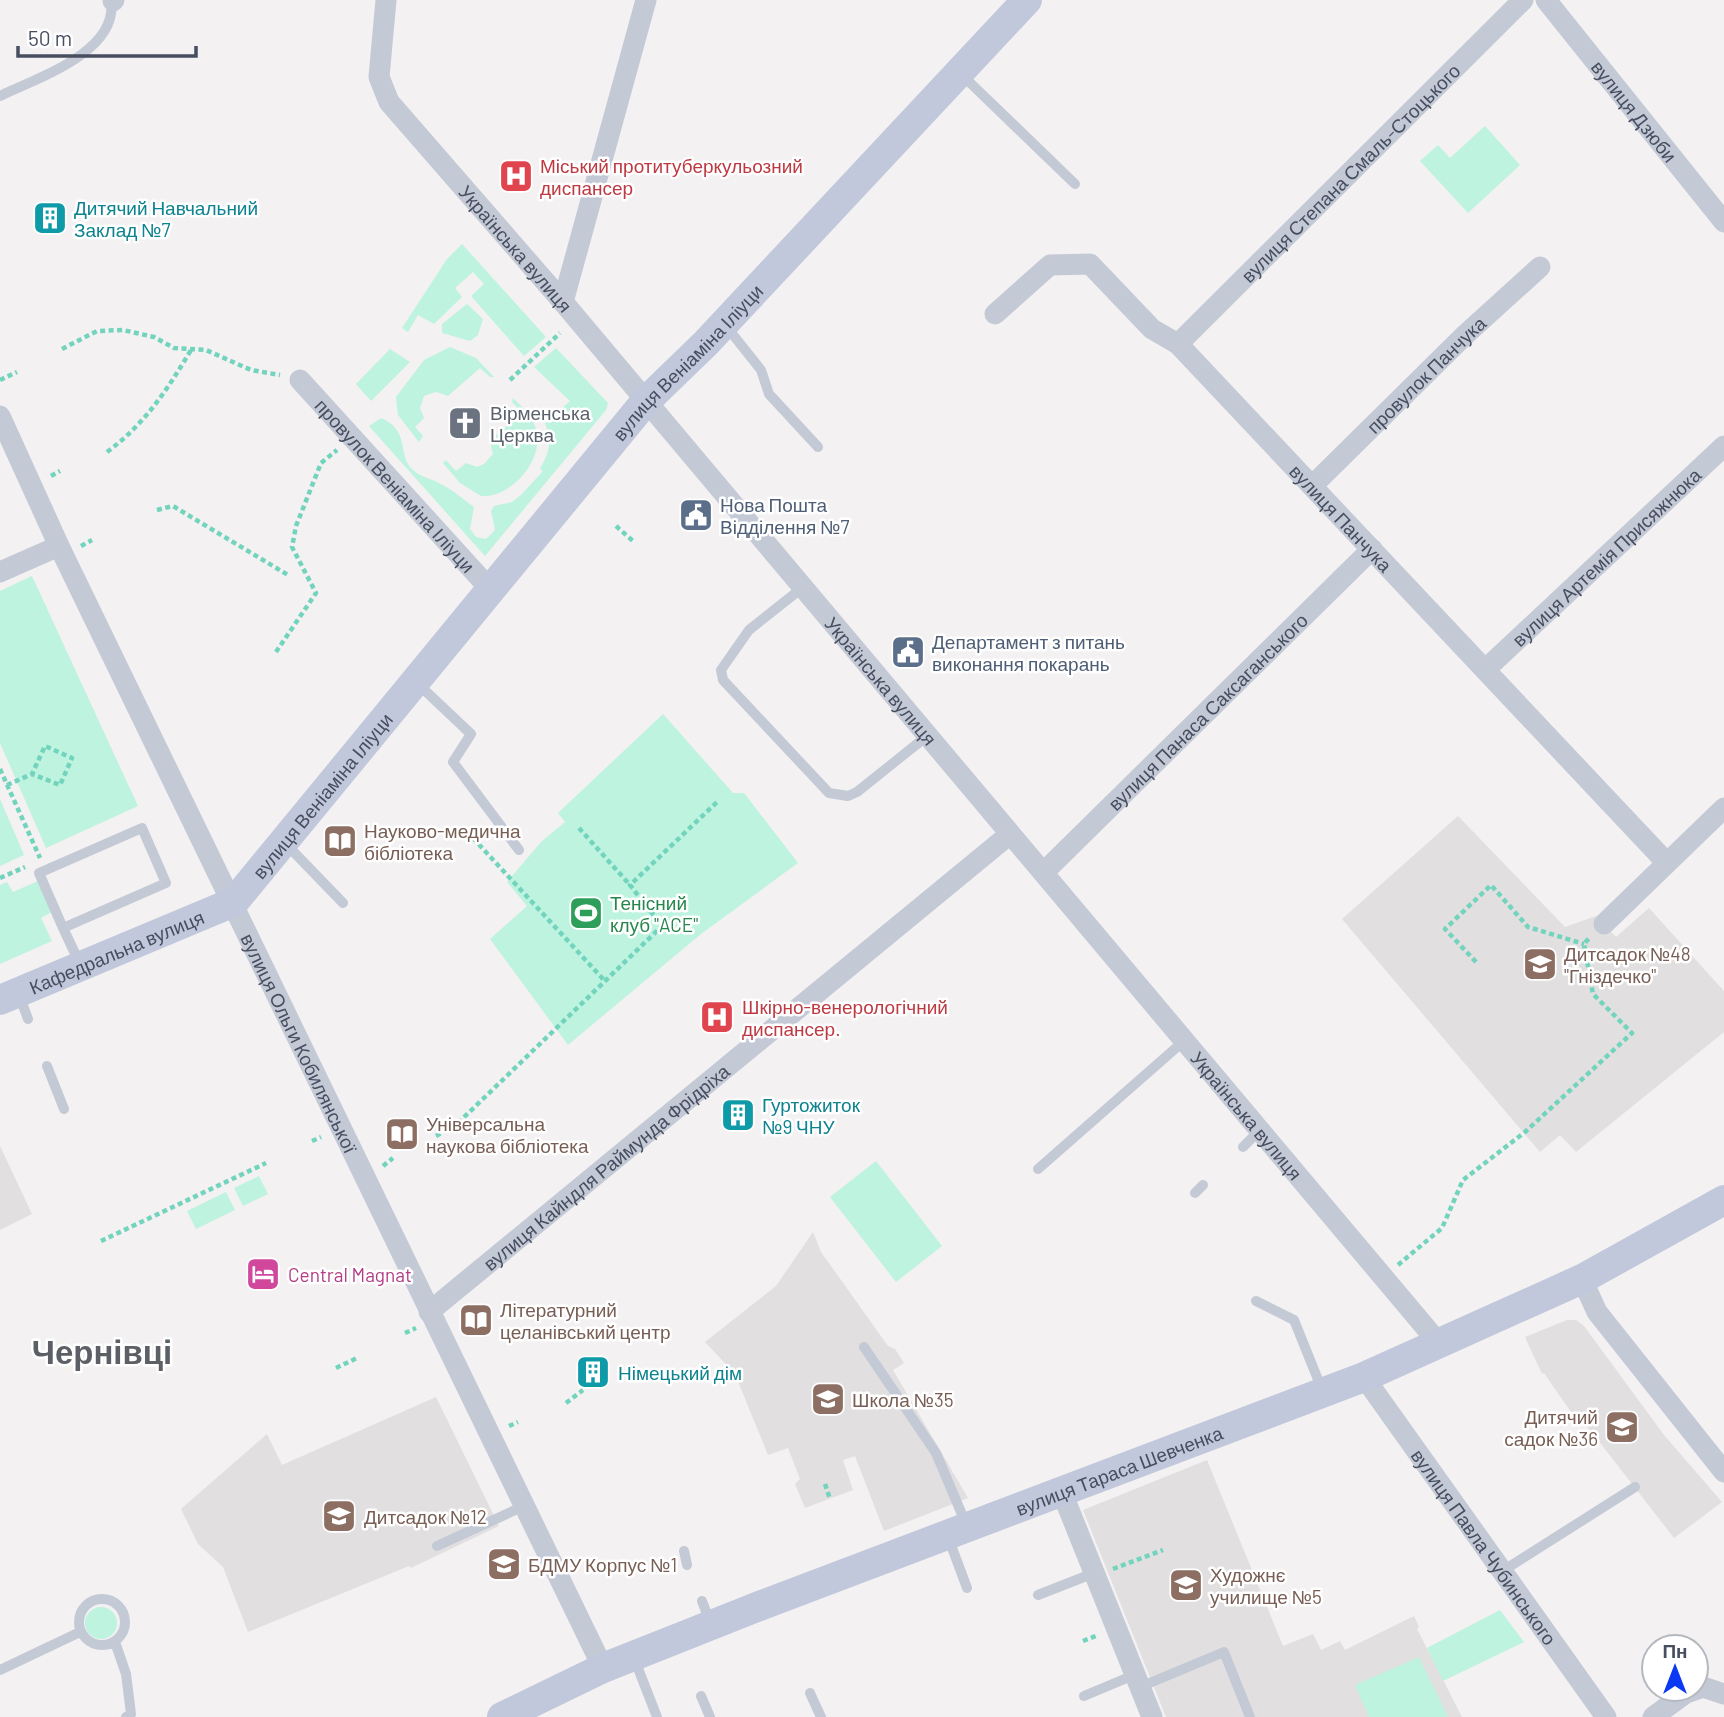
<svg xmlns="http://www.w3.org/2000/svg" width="1724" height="1717" font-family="Barlow,sans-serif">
<rect width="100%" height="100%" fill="#f3f1f1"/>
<path fill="#e1dfe0" d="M1458 816 1565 927 1596 916 1616 937 1649 908 1724 991V1032L1576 1152 1560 1135 1540 1152 1342 919Z
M0 1146 32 1214 0 1230Z
M813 1232 821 1252 888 1346 895 1349 904 1363 893 1370 968 1498 884 1531 855 1456 843 1460 853 1490 805 1508 795 1484 800 1479 788 1448 768 1455 735 1374 705 1342 776 1286Z
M1567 1320H1576L1584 1326 1664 1435 1722 1502 1674 1538 1594 1435 1576 1413 1573 1415 1544 1373 1542 1374 1525 1337Z
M436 1397 499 1526 411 1568 409 1566 248 1632 223 1567 198 1544 181 1509 267 1434 282 1465Z
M1207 1460 1283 1646 1313 1634 1321 1650 1340 1641 1345 1650 1414 1616 1419 1627 1417 1629 1462 1717H1166L1083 1510Z"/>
<path fill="#bdf3df" d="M1485 126 1520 165 1468 213 1420 161 1438 145 1450 158Z
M462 244 546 337 524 356 471 296 484 284 473 272 455 288 462 297 434 324 418 315 408 332 402 328 447 259Z
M467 304 483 319 478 335 470 341 442 333V324Z
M450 347 476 358 494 377H490L480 368 448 396 436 392 424 396 420 408 424 418 415 427 423 436 419 442 398 415 396 397 424 360Z
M556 348 608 403 606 410 485 556 369 426 381 418C409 430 398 451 410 467 420 478 431 478 443 485 454 491 464 500 474 507L470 529 476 537 486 539 495 530 491 511 494 506 512 502 521 495 543 471 540 469C550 451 552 442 545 423L570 401 534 367Z
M390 349 410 362 371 401 356 384Z
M513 398C522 407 532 416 536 429 545 459 512 498 481 496L460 483 443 463 446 460 456 471 466 463 477 467 484 464 493 454 490 441 522 412 512 402Z
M32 576 138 806 46 848 0 743V591Z
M663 714 733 793H744L798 863 701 934 568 1045 490 939 527 906 507 882 541 842 565 822 558 813Z
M0 799 24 855 0 866Z
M38 881 52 912 41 918 52 941 0 964V885L7 882 13 892Z
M876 1161 942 1246 896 1282 830 1197Z
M259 1176 268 1194 243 1206 234 1188Z
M226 1192 235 1210 196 1229 187 1211Z
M85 1623a16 16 0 1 1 32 0a16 16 0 1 1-32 0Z
M1500 1610 1524 1642 1443 1681 1427 1648Z
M1419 1657 1448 1717H1369L1355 1685Z"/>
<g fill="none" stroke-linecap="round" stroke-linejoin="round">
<path stroke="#72d4bc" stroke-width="4.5" stroke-dasharray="5 3.5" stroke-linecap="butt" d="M62 349 97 331 123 330 154 337 174 348 206 350 251 370 280 375
M0 380 17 372
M510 380 560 333
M107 452C145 424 167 390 191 350
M51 476 60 471
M157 510 173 506 288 575
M616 526 634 542
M81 546 92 540
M276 652 316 593 292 547 296 526 321 463 337 450
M0 769 40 858
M7 785 32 774 45 746 72 758 60 785 32 774
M579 828 630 885
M473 838 604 980
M0 878 25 867
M1476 962 1445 929 1491 885 1528 927 1584 944
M436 1136 457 1124 662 926 630 885 717 802
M312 1141 321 1137
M383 1166 393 1158
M101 1241 266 1163
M1398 1265 1442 1228 1463 1180 1525 1132 1632 1033 1593 994 1584 944 1590 937
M405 1333 416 1328
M336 1368 359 1357
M566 1403 583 1390
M509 1426 518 1422
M825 1484 830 1499
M1113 1569 1163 1550
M1083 1641 1096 1636"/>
<path stroke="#c4c9d6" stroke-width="10" d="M961 74 1075 184
M0 96C37 78 119 52 111 0
M726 326 761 370 769 394 818 447
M802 588 749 630 721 670 723 680 829 793 848 796 857 792 927 736
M417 683 471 734 453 762 519 850
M142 828 166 883 63 928 39 873Z
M286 844 343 903
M63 928 80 964
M19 995 28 1019
M47 1066 64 1109
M1243 1147 1260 1130
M1038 1169 1185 1040
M1195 1193 1203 1185
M1256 1301 1294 1320 1323 1392
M864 1347 936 1453 966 1524
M948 1537 967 1588
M437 1546 524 1506
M684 1551 687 1565
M1501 1572 1635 1487
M1038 1595 1094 1573
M79 1622a23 23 0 1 1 46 0a23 23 0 1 1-46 0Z
M702 1601 710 1622
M115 1642 126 1674 131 1714 126 1717
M634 1658 657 1717
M0 1670 80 1632
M1140 1687 1224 1652 1250 1717
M810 1693 821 1717
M701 1696 710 1717
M1084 1696 1134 1675"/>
<g stroke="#c4c9d6" stroke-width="21">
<path id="s1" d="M386 0 379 77 389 102 563 302 1437 1341"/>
<path id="s2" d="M1546 0 1724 222"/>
<path d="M113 1 114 0"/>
<path d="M563 302 646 0"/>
<path id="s3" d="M995 314 1050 265 1090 264 1152 329 1178 344 1666 862"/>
<path id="s4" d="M1178 344 1523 0"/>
<path id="s5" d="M300 380 490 589"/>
<path id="s6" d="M0 416 59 546 603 1668"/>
<path id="s7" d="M1313 485 1465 335 1540 267"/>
<path d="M0 572 59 546"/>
<path id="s8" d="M1487 668 1724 446"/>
<path id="s9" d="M1044 872 1372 549"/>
<path d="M1604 924 1724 808"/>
<path d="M1582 1279 1597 1312 1724 1472"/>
<path id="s10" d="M429 1312 1010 834"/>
<path id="s11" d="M1364 1377 1606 1717"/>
<path d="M1061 1490 1152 1717"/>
<path d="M1653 1717 1686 1693 1703 1687 1724 1694"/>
</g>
<g stroke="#c2c8db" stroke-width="30">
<path id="s12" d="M0 1000 234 902 645 402 706 343 1027 0"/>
<path id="s13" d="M502 1717 603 1668 762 1605 1364 1377 1582 1279 1724 1200"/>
</g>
</g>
<defs>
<g id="hospital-square" transform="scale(1.75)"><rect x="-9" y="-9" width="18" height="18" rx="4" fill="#e0444e" stroke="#fff"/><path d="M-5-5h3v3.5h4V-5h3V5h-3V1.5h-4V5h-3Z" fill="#fff"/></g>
<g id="building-square" transform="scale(1.75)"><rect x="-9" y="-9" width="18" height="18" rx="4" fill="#0f9aa8" stroke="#fff"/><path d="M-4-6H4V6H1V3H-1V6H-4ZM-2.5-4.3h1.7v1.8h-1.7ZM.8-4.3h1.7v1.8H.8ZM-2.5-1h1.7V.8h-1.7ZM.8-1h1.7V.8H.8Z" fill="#fff"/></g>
<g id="church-square" transform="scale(1.75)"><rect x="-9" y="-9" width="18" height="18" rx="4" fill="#6b7280" stroke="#fff"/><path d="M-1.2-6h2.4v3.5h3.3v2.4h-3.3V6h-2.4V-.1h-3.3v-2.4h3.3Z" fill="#fff"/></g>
<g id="civic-square" transform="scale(1.75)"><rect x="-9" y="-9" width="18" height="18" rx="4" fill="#5c6f8a" stroke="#fff"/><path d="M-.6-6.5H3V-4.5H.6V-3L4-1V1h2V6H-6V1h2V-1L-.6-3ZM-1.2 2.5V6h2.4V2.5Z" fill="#fff"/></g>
<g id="library-square" transform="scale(1.75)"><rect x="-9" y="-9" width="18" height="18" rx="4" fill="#8d6e63" stroke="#fff"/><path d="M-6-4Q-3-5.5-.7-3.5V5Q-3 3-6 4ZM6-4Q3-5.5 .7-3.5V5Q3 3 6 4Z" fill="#fff"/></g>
<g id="stadium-square" transform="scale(1.75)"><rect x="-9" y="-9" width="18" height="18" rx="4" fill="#2e9e5b" stroke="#fff"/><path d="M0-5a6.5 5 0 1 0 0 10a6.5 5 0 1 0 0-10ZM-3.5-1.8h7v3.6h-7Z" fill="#fff"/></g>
<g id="school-square" transform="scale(1.75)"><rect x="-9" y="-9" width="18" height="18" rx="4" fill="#8d6e63" stroke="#fff"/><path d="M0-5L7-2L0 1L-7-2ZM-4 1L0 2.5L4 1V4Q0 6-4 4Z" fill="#fff"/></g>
<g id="hotel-square" transform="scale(1.75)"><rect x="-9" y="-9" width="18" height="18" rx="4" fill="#d1479c" stroke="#fff"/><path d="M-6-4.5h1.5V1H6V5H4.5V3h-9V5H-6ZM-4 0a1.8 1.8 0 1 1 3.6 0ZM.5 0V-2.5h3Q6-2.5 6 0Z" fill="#fff"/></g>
<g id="university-square" transform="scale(1.75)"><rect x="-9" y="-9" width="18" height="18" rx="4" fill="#8d6e63" stroke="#fff"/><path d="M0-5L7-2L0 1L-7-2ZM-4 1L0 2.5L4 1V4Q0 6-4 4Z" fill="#fff"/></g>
</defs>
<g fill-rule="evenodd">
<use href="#hospital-square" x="516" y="176"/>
<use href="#building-square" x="50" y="218"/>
<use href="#church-square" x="465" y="423"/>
<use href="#civic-square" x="696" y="515"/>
<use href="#civic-square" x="908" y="652"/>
<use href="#library-square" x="340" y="841"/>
<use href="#stadium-square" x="586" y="913"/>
<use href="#school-square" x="1540" y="964"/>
<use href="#hospital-square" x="717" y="1017"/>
<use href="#building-square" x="738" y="1115"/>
<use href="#library-square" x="402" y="1134"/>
<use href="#hotel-square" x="263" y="1274"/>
<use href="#library-square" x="476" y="1320"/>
<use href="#building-square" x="593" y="1372"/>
<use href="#school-square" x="828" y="1399"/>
<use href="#school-square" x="1622" y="1427"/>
<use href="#school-square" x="339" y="1516"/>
<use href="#university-square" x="504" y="1564"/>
<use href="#university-square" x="1186" y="1585"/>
</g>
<g text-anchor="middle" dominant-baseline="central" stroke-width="5" stroke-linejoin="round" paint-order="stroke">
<g font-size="19" fill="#474e60" stroke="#fff">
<text stroke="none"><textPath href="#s2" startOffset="142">вулиця Дзюби</textPath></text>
<text stroke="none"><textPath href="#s4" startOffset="243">вулиця Степана Смаль-Стоцького</textPath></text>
<text stroke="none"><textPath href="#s1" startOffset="298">Українська вулиця</textPath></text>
<text stroke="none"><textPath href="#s12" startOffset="959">вулиця Веніаміна Іліуци</textPath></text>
<text stroke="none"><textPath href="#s7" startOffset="158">провулок Панчука</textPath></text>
<text stroke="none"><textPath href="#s5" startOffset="142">провулок Веніаміна Іліуци</textPath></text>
<text stroke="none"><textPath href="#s3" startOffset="472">вулиця Панчука</textPath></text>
<text stroke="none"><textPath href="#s8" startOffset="163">вулиця Артемія Присяжнюка</textPath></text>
<text stroke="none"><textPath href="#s1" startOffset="864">Українська вулиця</textPath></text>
<text stroke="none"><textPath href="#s9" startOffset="229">вулиця Панаса Саксаганського</textPath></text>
<text stroke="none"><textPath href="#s12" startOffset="392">вулиця Веніаміна Іліуци</textPath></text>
<text stroke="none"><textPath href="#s12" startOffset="126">Кафедральна вулиця</textPath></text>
<text stroke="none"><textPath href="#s6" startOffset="695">вулиця Ольги Кобилянської</textPath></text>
<text stroke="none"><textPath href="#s1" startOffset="1432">Українська вулиця</textPath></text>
<text stroke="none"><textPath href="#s10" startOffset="229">вулиця Кайндля Раймунда Фрідріха</textPath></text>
<text stroke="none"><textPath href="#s13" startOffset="665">вулиця Тараса Шевченка</textPath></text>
<text stroke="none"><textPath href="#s11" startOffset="208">вулиця Павла Чубинського</textPath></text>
</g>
<g font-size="19" fill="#be3a42" stroke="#fff" text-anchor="start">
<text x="540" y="165">Міський протитуберкульозний<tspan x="540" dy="22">диспансер</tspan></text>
<text x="742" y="1006">Шкірно-венерологічний<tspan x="742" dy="22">диспансер.</tspan></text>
</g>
<g font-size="19" fill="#0d838f" stroke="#fff" text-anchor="start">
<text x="74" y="207">Дитячий Навчальний<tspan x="74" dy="22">Заклад №7</tspan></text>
<text x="762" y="1104">Гуртожиток<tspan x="762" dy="22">№9 ЧНУ</tspan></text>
<text x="618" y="1372">Німецький дім</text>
</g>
<g font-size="19" fill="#5b616d" stroke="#fff" text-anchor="start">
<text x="490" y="412">Вірменська<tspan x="490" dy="22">Церква</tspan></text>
</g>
<g font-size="19" fill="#4e5e75" stroke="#fff" text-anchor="start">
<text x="720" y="504">Нова Пошта<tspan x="720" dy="22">Відділення №7</tspan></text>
<text x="932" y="641">Департамент з питань<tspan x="932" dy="22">виконання покарань</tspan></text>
</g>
<g font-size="19" fill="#785e54" stroke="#fff" text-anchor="start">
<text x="364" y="830">Науково-медична<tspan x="364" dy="22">бібліотека</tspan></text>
<text x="1564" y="953">Дитсадок №48<tspan x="1564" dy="22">"Гніздечко"</tspan></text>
<text x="426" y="1123">Універсальна<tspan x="426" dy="22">наукова бібліотека</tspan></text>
<text x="500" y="1309">Літературний<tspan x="500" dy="22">целанівський центр</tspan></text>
<text x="852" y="1399">Школа №35</text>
<text x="1598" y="1416" text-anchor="end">Дитячий<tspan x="1598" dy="22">садок №36</tspan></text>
<text x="364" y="1516">Дитсадок №12</text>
<text x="528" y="1564">БДМУ Корпус №1</text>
<text x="1210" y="1574">Художнє<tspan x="1210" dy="22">училище №5</tspan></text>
</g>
<g font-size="19" fill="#27864d" stroke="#fff" text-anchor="start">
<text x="610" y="902">Тенісний<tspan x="610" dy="22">клуб "ACE"</tspan></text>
</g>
<g font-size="19" fill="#b23c85" stroke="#fff" text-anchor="start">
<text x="288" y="1274">Central Magnat</text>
</g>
<g font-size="33" font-weight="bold" fill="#5d5f66" stroke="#fff">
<text x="102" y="1351">Чернівці</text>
</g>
</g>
<g transform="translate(1675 1668)"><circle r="33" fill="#ffffff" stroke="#b5b8bf" stroke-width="2"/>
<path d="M0-5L12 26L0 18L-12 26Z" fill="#0b38f3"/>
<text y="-10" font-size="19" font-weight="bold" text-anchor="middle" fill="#474e60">Пн</text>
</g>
<path d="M18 46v10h178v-10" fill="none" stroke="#474e60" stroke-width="3.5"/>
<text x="28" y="46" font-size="21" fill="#474e60" stroke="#ffffff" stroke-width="5" paint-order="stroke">50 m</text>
</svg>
